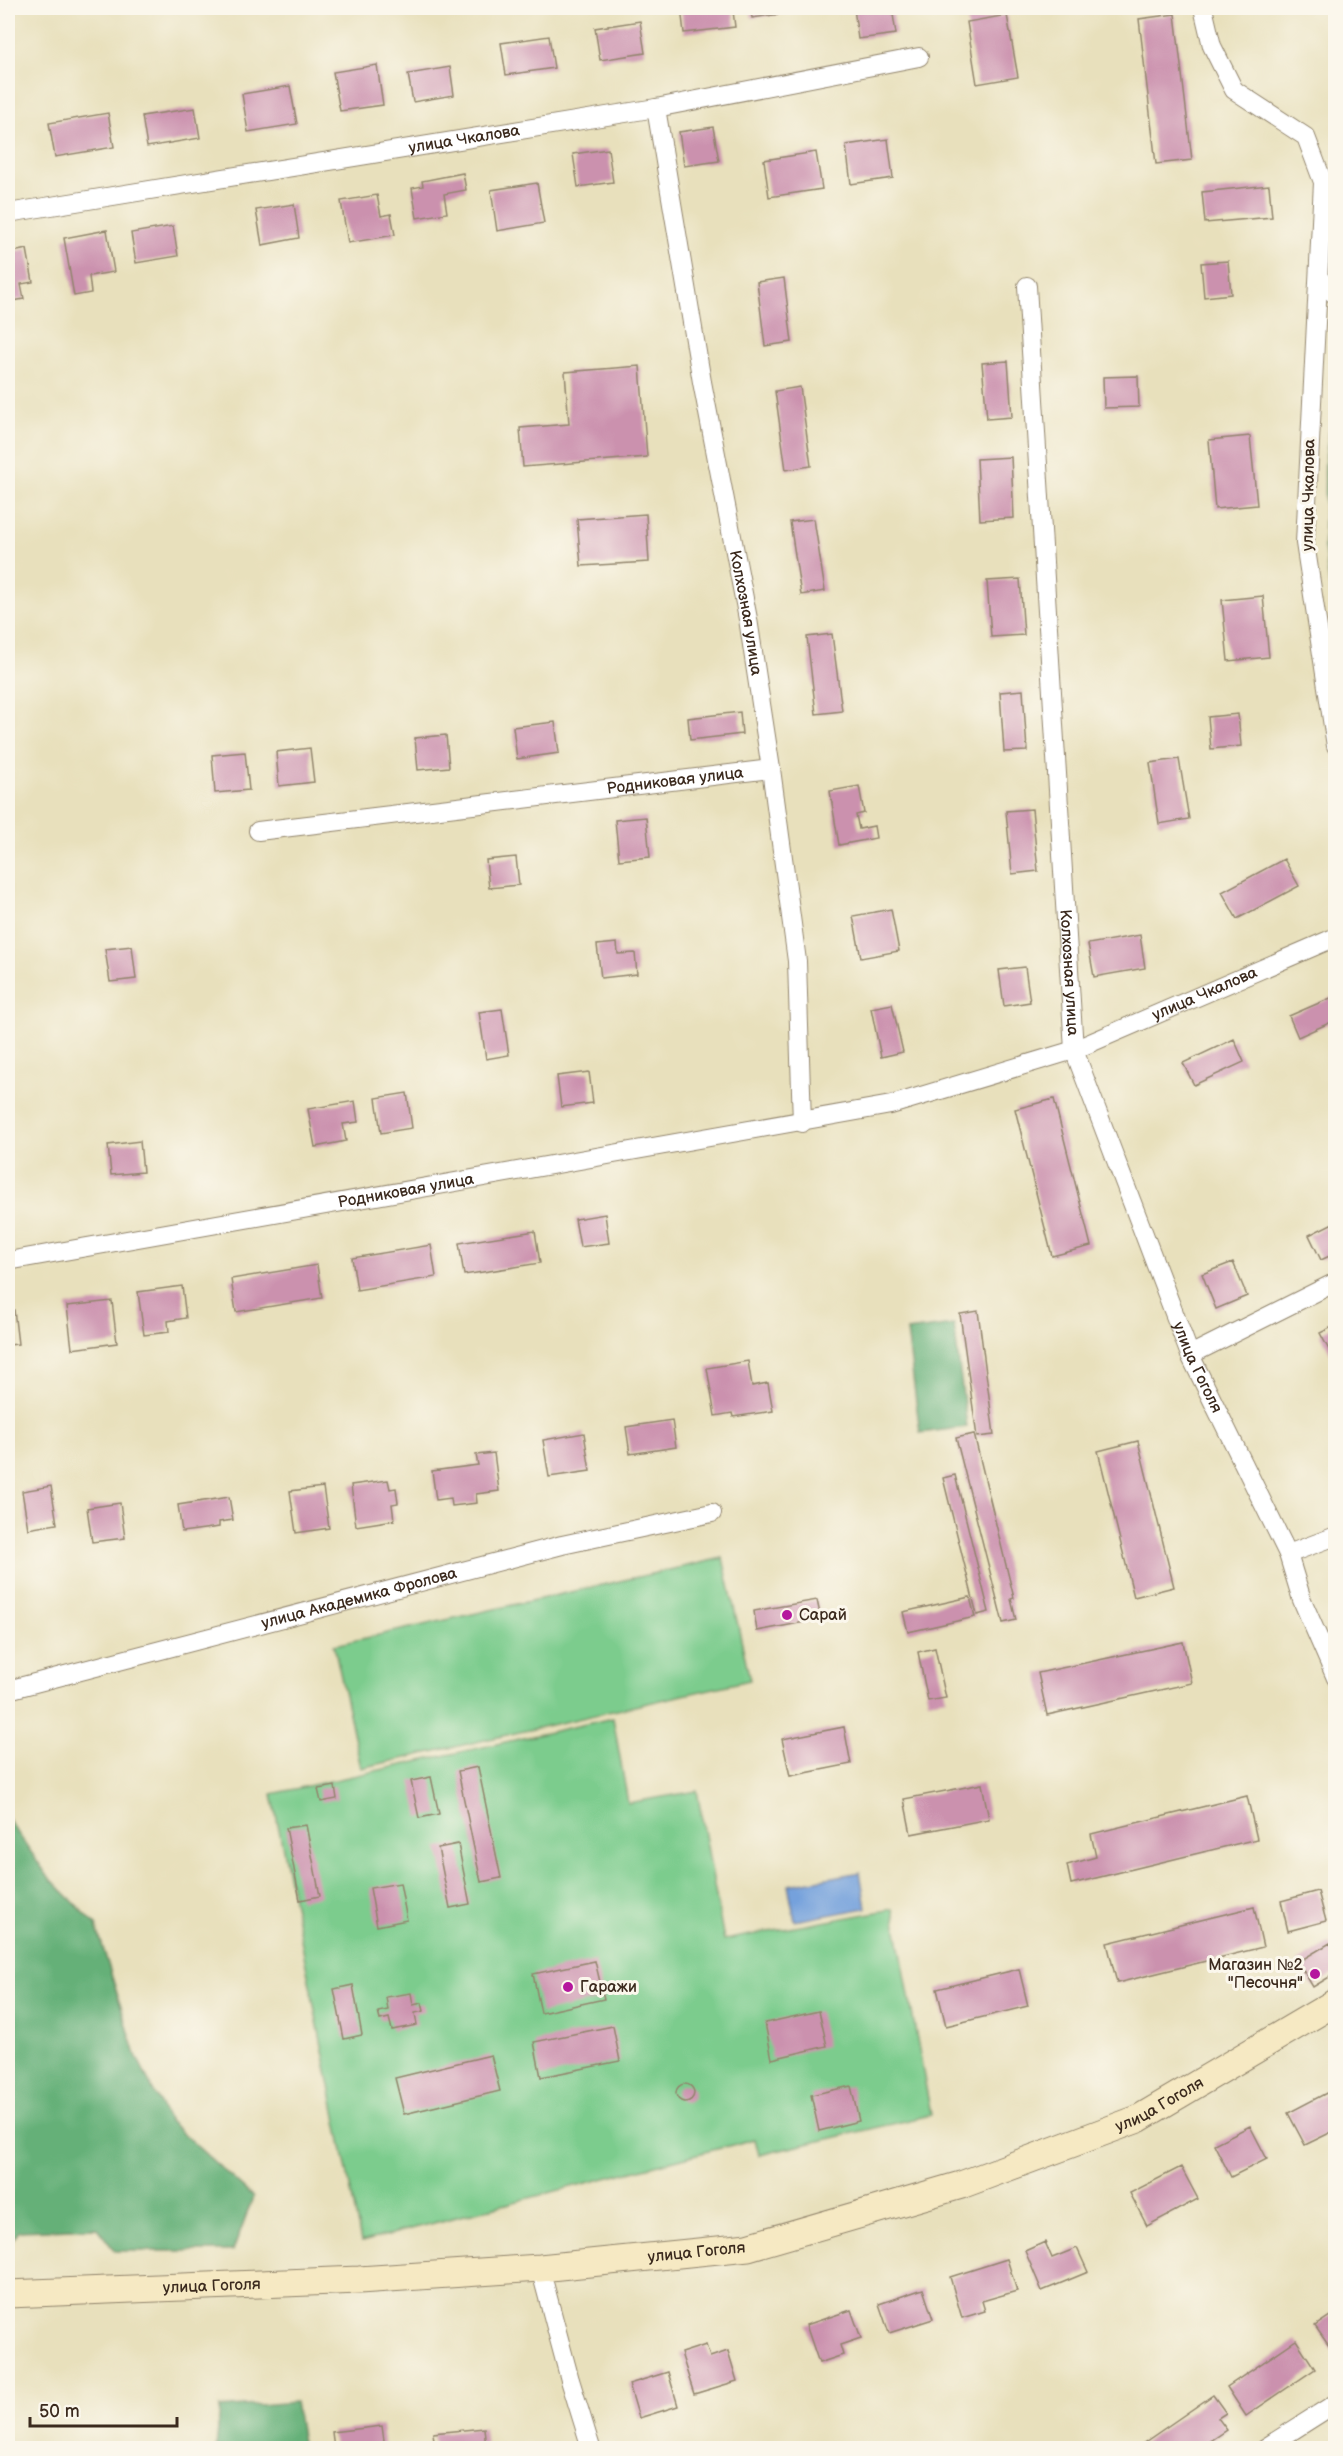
<svg xmlns="http://www.w3.org/2000/svg" width="1343" height="2456" font-family="'Balsamiq Sans',sans-serif">
<rect width="100%" height="100%" fill="#fbf7ec"/>
<filter id="ink" filterUnits="userSpaceOnUse"><feTurbulence type="fractalNoise" baseFrequency=".0167" numOctaves="2"/><feDisplacementMap in="SourceGraphic" scale="12" xChannelSelector="R" yChannelSelector="G"/><feConvolveMatrix kernelMatrix="1 2 1 2 8 2 1 2 1" color-interpolation-filters="sRGB"/></filter>
<filter id="wash" filterUnits="userSpaceOnUse"><feTurbulence type="fractalNoise" baseFrequency=".008" numOctaves="4" result="noise"/><feDisplacementMap in="SourceGraphic" scale="24" xChannelSelector="R" yChannelSelector="G"/><feGaussianBlur stdDeviation="1.35" result="paint"/><feColorMatrix in="noise" values="0 0 0 0 0 0 0 0 0 0 0 0 0 0 0 0 0 1.4 0 .05"/><feComposite in="paint" operator="in"/></filter>
<g filter="url(#wash)">
<rect width="100%" height="100%" fill="#e8e0bc"/>
<path fill="#7ccc8d" stroke="#5c7b56" stroke-width="1.5" d="M723 1558 750 1680 361 1768 334 1645Z
M613 1718 628 1803 697 1791 724 1940 893 1909 931 2115 759 2155 755 2139 361 2242 272 1794Z"/>
<path fill="#65b078" stroke="#506d4b" stroke-width="1.5" d="M1335 395V624L1324 546 1325 460Z
M954 1325 967 1427 920 1433 907 1331Z
M8 1819 47 1875 96 1925 136 2055 168 2120 253 2197 233 2251H115L97 2228 19 2231 8 2247Z
M295 2402 303 2448H216L220 2408Z"/>
<path fill="#74a1dc" stroke="#58667d" stroke-width="1.5" d="M860 1872 866 1908 795 1921 788 1885Z"/>
<g id="blocks">
<path fill="#cb91ae" d="M681 8H748V9L733 11 735 27 684 33Z
M750 8H779L780 14 752 18Z
M854 8H892L896 34 858 39Z
M1175 14 1192 160 1156 164 1139 19Z
M1007 15 1018 77 977 84 967 22Z
M640 21 645 53 600 60 595 28Z
M549 36 554 68 506 75 501 43Z
M377 65 383 105 340 111 333 72Z
M450 67 454 95 413 102 408 74Z
M290 86 297 124 248 132 242 94Z
M195 108 200 138 147 147 142 116Z
M108 113 114 147 55 157 49 123Z
M713 127 719 161 684 166 679 132Z
M888 139 893 178 851 184 846 145Z
M8 143 12 164H8Z
M608 149 613 182 578 187 573 154Z
M816 152 822 189 769 197 764 160Z
M463 173 466 190 444 194 447 213 417 218 412 188 423 186 422 181Z
M537 183 544 223 497 231 491 190Z
M1269 185 1272 217 1205 223 1202 192Z
M377 195 381 216 391 214 395 235 348 243 341 201Z
M294 204 299 238 262 245 256 210Z
M173 226 178 256 136 263 131 233Z
M107 230 114 272 89 276 91 293 74 296 64 238Z
M27 249 33 282 21 284 24 299 8 302V253Z
M1228 261 1231 294 1204 297 1201 263Z
M784 278 792 342 765 346 757 282Z
M1008 361 1012 417 987 419 982 363Z
M640 366 647 457 523 467 520 428 569 424 565 372Z
M1138 376 1139 407 1104 408 1103 377Z
M800 387 811 466 786 470 775 391Z
M1250 436 1257 505 1215 509 1209 440Z
M1011 457 1014 518 980 520 977 459Z
M646 514 649 562 581 566 577 519Z
M814 519 825 591 801 595 790 522Z
M1020 579 1024 635 991 637 987 581Z
M1263 596 1269 657 1228 661 1222 600Z
M832 634 842 711 816 714 807 637Z
M1023 690 1027 751 1004 752 1000 692Z
M740 712 742 734 690 740 688 718Z
M1238 714 1241 746 1211 749 1208 717Z
M555 722 559 753 517 759 513 727Z
M446 735 449 767 418 770 415 738Z
M310 748 314 782 279 786 276 752Z
M245 752 249 790 215 793 212 755Z
M1179 759 1189 819 1159 824 1150 763Z
M859 786 864 813 856 815 859 829 874 826 876 838 839 845 830 791Z
M1032 809 1038 871 1012 874 1006 811Z
M646 817 650 857 619 860 615 820Z
M516 857 519 885 489 888 486 860Z
M1284 859 1299 886 1237 919 1222 892Z
M891 909 899 951 861 958 853 916Z
M1140 935 1145 968 1094 977 1088 944Z
M617 943 618 954 635 953 637 974 601 978 597 945Z
M132 946 136 979 110 982 105 949Z
M1025 967 1030 1002 1004 1006 999 970Z
M1333 997 1336 1003V1020L1298 1037 1289 1016Z
M892 1004 903 1052 881 1057 871 1008Z
M502 1009 509 1055 486 1059 479 1012Z
M1234 1039 1244 1062 1194 1085 1183 1063Z
M589 1072 593 1103 561 1107 557 1076Z
M407 1093 412 1128 381 1133 376 1098Z
M1054 1099 1091 1246 1052 1256 1015 1109Z
M355 1101 358 1122 343 1124 346 1141 315 1147 308 1109Z
M140 1141 143 1172 111 1175 108 1145Z
M605 1214 609 1243 580 1247 575 1219Z
M1333 1223 1336 1228V1253L1321 1260 1309 1235Z
M535 1231 540 1263 464 1275 459 1243Z
M431 1245 436 1277 357 1290 352 1258Z
M1233 1262 1247 1296 1216 1309 1202 1274Z
M317 1265 322 1298 236 1312 231 1279Z
M182 1286 186 1318 168 1321 169 1332 144 1335 138 1292Z
M112 1301 117 1343 72 1349 67 1306Z
M8 1310H14L18 1344 8 1345Z
M978 1311 994 1435 977 1437 960 1314Z
M1336 1325V1363L1320 1333Z
M748 1361 752 1386 768 1383 773 1411 733 1417 732 1413 715 1416 707 1368Z
M672 1420 676 1447 630 1454 626 1427Z
M584 1433 590 1471 549 1477 543 1440Z
M974 1434 1014 1598 1011 1599 1016 1620 1003 1623 956 1438Z
M1138 1441 1174 1587 1134 1597 1098 1451Z
M494 1453 499 1491 476 1494 477 1503 452 1506 451 1498 436 1500 432 1471 478 1465 476 1455Z
M955 1475 989 1612 977 1615 943 1478Z
M388 1480 390 1489 396 1488 398 1503 392 1504 394 1520 356 1526 351 1485Z
M51 1486 57 1524 28 1529 22 1491Z
M323 1487 329 1528 296 1533 290 1491Z
M229 1497 233 1520 219 1522V1527L182 1532 178 1505Z
M120 1503 125 1538 92 1542 87 1508Z
M970 1597 975 1617 908 1632 903 1612Z
M817 1600 821 1619 757 1631 754 1611Z
M1183 1642 1192 1683 1047 1715 1038 1673Z
M935 1648 946 1698 928 1701 918 1652Z
M844 1727 851 1764 790 1776 782 1739Z
M478 1767 501 1878 481 1882 458 1771Z
M431 1777 439 1814 419 1818 411 1781Z
M982 1784 989 1819 911 1834 904 1799Z
M335 1786 337 1799 321 1802 318 1789Z
M1247 1796 1257 1839 1071 1884 1067 1865 1096 1857 1091 1834Z
M306 1825 320 1896 300 1900 286 1828Z
M458 1844 470 1904 450 1908 438 1848Z
M400 1883 407 1920 377 1926 370 1888Z
M1318 1891 1326 1921 1288 1931 1281 1901Z
M1254 1907 1263 1947 1117 1983 1107 1943Z
M1330 1943 1336 1952V1973L1313 1987 1298 1962Z
M595 1961 604 1999 541 2013 533 1974Z
M1019 1969 1028 2006 946 2026 937 1989Z
M353 1985 362 2035 344 2039 334 1989Z
M411 1993 413 2005 422 2003 424 2011 415 2013 417 2025 392 2030 389 2018 380 2020 378 2012 388 2010 386 1997Z
M819 2011 827 2046 772 2059 765 2023Z
M613 2026 620 2061 541 2077 534 2042Z
M491 2055 500 2091 404 2114 395 2078Z
M676 2093a9 9 0 1 1 18 0a9 9 0 1 1-18 0Z
M851 2086 859 2121 819 2131 811 2095Z
M1336 2088V2108L1332 2110 1336 2117V2130L1305 2145 1288 2113Z
M1250 2126 1267 2159 1231 2177 1214 2144Z
M1181 2167 1198 2199 1147 2226 1130 2193Z
M1045 2242 1052 2258 1077 2248 1088 2272 1042 2291 1025 2251Z
M1007 2259 1017 2291 982 2301 985 2311 962 2318 950 2277Z
M923 2289 933 2319 889 2333 879 2304Z
M851 2310 861 2338 840 2345 843 2355 819 2363 806 2325Z
M1336 2312V2356L1315 2326Z
M1296 2340 1315 2369 1246 2416 1227 2387Z
M706 2345 710 2357 728 2351 737 2381 694 2394 681 2353Z
M668 2372 678 2406 639 2418 629 2384Z
M1213 2395 1226 2413 1218 2418 1227 2430 1200 2448H1141L1139 2446Z
M382 2426 385 2448H334L332 2432Z
M484 2428 486 2448H435L433 2433Z"/>
</g>
</g>
<g filter="url(#ink)">
<use href="#blocks" fill-opacity="0" stroke="#92856d" stroke-width="1.5"/>
<g fill="none" stroke-linecap="round" stroke-linejoin="round">
<g stroke="#92856d" stroke-width="20">
<g id="street">
<path d="M1203 8 1212 46 1234 90 1306 137 1323 182 1305 543 1336 746"/>
<path id="s1" d="M656 108 702 382 748 619 771 769 797 961 802 1123"/>
<path id="s2" d="M8 213 656 108 919 57"/>
<path d="M1319 278 1336 296"/>
<path id="s3" d="M1027 286 1074 1050 1190 1355 1288 1554 1302 1600 1336 1678"/>
<path id="s4" d="M258 831 771 769"/>
<path id="s5" d="M8 1261 891 1105 1074 1050 1336 937"/>
<path d="M1190 1355 1336 1282"/>
<path d="M1288 1554 1336 1536"/>
<path id="s6" d="M8 1690 562 1545 712 1513"/>
<path d="M540 2268 570 2380 591 2448"/>
<path d="M1265 2448 1336 2403"/>
</g>
</g>
<g stroke="#92856d" stroke-width="29">
<g id="secondary">
<path id="s7" d="M8 2294 359 2280 540 2268 748 2247 961 2185 1138 2119 1336 2002"/>
</g>
</g>
<use href="#street" stroke="#fff" stroke-width="18"/>
<use href="#secondary" stroke="#f6e9c3" stroke-width="27"/>
</g>
</g>
<g fill="#b5179e" stroke="#fbf7ec" stroke-width="2">
<circle cx="787" cy="1615" r="6"/>
<circle cx="1315" cy="1974" r="6"/>
<circle cx="568" cy="1987" r="6"/>
</g>
<g text-anchor="middle" dominant-baseline="central" stroke-width="6" stroke-linejoin="round" paint-order="stroke">
<g font-size="16" fill="#3b2a1e" stroke="#fbf7ec">
<text stroke="none"><textPath href="#s2" startOffset="462">улица Чкалова</textPath></text>
<text transform="translate(1309 495) rotate(-89)">улица Чкалова</text>
<text stroke="none"><textPath href="#s1" startOffset="513">Колхозная улица</textPath></text>
<text stroke="none"><textPath href="#s4" startOffset="420">Родниковая улица</textPath></text>
<text stroke="none"><textPath href="#s3" startOffset="688">Колхозная улица</textPath></text>
<text stroke="none"><textPath href="#s5" startOffset="1230">улица Чкалова</textPath></text>
<text stroke="none"><textPath href="#s5" startOffset="404">Родниковая улица</textPath></text>
<text stroke="none"><textPath href="#s3" startOffset="1106">улица Гоголя</textPath></text>
<text stroke="none"><textPath href="#s6" startOffset="363">улица Академика Фролова</textPath></text>
<text stroke="none"><textPath href="#s7" startOffset="1178">улица Гоголя</textPath></text>
<text stroke="none"><textPath href="#s7" startOffset="690">улица Гоголя</textPath></text>
<text stroke="none"><textPath href="#s7" startOffset="204">улица Гоголя</textPath></text>
</g>
<g font-size="16" fill="#3b2a1e" stroke="#fbf7ec" text-anchor="start">
<text x="799" y="1615">Сарай</text>
<text x="1303" y="1965" text-anchor="end">Магазин №2<tspan x="1303" dy="18">"Песочня"</tspan></text>
<text x="580" y="1987">Гаражи</text>
</g>
</g>
<rect width="1343" height="2456" fill="none" stroke="#fbf7ec" stroke-width="30"/>
<path d="M30 2417v9h147v-9" fill="none" stroke="#3b2a1e" stroke-width="3"/>
<text x="39" y="2417" font-size="18" fill="#3b2a1e" stroke="#fbf7ec" stroke-width="4.5" paint-order="stroke">50 m</text>
</svg>
